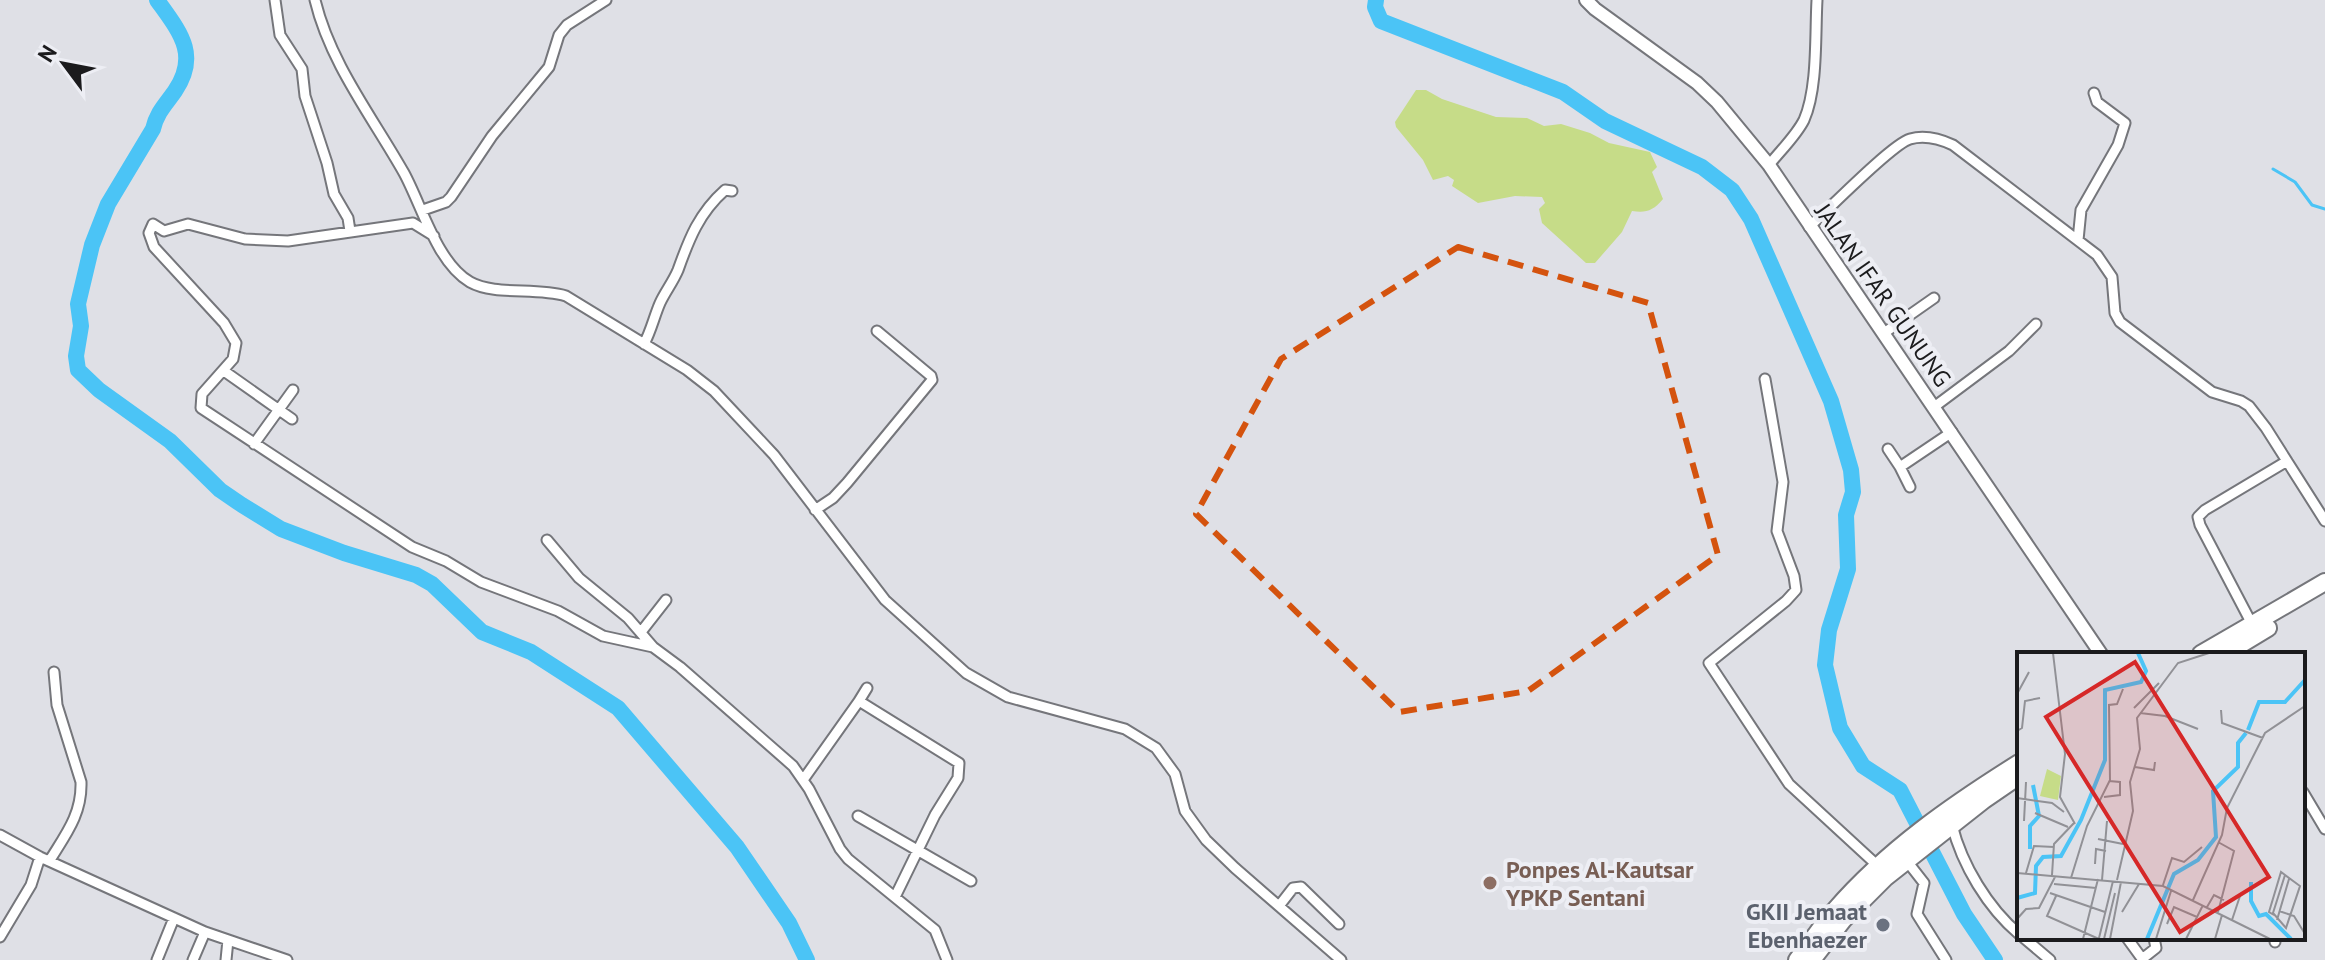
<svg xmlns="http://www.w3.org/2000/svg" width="2325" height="960" font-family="'PT Sans',sans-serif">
<rect width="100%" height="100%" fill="#dfe0e6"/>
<path fill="#c6dc88" d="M1416 90H1426L1442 99 1496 117 1527 118 1544 126 1561 124 1590 133 1609 143 1650 152 1657 167 1652 172 1663 199C1653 211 1646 213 1632 211L1622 232 1595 263H1586L1542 223 1539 209 1545 203 1542 197 1515 196 1478 203 1452 186 1454 180 1448 176 1433 180 1423 160 1396 127 1395 122Z"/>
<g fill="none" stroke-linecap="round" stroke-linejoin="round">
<path stroke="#4bc4f6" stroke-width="3" d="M2273 169 2295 182 2312 205 2325 209"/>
<path stroke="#4bc4f6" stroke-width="16" d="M157 0C179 31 200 54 175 91 166 104 157 112 153 129L108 204 92 245 78 304 81 326 76 356 78 370 99 390 170 441 220 490 242 505 281 529 344 553 416 575 432 584 482 632 531 652 618 708 737 847 789 923 807 960
M1376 0 1375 7 1381 21 1563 92 1605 121 1702 167 1732 190 1751 219 1831 401 1851 470 1853 492 1846 515 1848 569 1829 630 1825 665 1840 728 1863 766 1900 790 1964 914 1995 960"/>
<g stroke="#75767b" stroke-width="13">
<path id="street" d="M275 0 280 35 302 69 305 96 327 163 334 194 348 218 350 231
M315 0C330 63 373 118 404 173 422 206 437 263 470 282 495 296 536 287 566 296L687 370 714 391 774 455 885 600 966 673 1008 697 1125 729 1156 748 1175 774 1185 811 1206 840 1235 868 1341 960
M1769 165C1780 151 1796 136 1804 120 1818 88 1815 35 1817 0
M423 210 446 202 451 197 492 136 549 67 559 35 567 25 606 0
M1809 227C1827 211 1892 144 1910 139 1924 135 1940 139 1953 145L2097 255 2112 277 2115 313 2120 322 2212 392 2241 401 2249 406 2266 428 2325 521
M434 236 413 223 288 241 245 239 188 224 164 231 153 224 149 233 154 247 224 323 236 343 233 359 202 394 201 408 412 547 446 561 481 582 558 611 603 636 653 647 680 667 793 766 809 789 840 849 848 859 935 930 947 960
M2078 240 2081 210 2118 145 2125 123 2097 102 2094 93
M1884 333 1934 298
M644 344C651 331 654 317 660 303 665 292 673 282 678 270 689 239 699 213 725 190L732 191
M224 371 292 419
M1765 379 1783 482 1777 531 1794 576 1796 590 1786 601 1709 663 1789 784 1878 866
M1934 407 2009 351 2036 324
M254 444 293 390
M1888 449 1900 467
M1910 487 1900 467 1952 432
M815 510 833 498 847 483 932 380 931 376 877 331
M547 540 579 578 628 618 653 647
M2254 628 2200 525 2198 517 2205 510 2287 461
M641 632 666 600
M859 701 867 688
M803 780 859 701 959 763 958 778 935 815 895 897
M2303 792 2325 829
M858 816 971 881
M1952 825C1962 865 1988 908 2019 934
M0 835 40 857 205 932 287 960
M50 860C66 834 82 814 81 782L57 705 54 672
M1906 860 1924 883 1917 914 1946 960
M1279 906 1293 888 1301 887 1339 924
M0 937 31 885 40 857
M2024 938 2050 960
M2127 938 2143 960
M2275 938V942
M2142 959 2156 948 2154 938
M157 960 174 918
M193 960 205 932
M226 960 228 940"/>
</g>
<g stroke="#75767b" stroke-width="16">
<path id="secondary" d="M1586 0 1595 9 1697 83 1717 102 1769 165 2101 654"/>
</g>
<g stroke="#75767b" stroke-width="20">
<path id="highway" d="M2201 654 2325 582
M2225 654 2268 628
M1797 960C1810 944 1821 926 1835 910 1887 850 1952 805 2019 763
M1812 960 1843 920 1885 878 1984 800 2019 776"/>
</g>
<use href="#street" stroke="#fff" stroke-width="9"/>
<use href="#secondary" stroke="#fff" stroke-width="12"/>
<use href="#highway" stroke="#fff" stroke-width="16"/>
</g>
<path fill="none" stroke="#d4530e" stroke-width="6" stroke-dasharray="16 10" stroke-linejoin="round" d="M1458 247 1648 303 1718 555 1528 691 1399 712 1196 514 1281 359Z"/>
<circle fill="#8d6e63" stroke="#edeef4" stroke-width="3" cx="1490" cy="883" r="8"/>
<circle fill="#6b7280" stroke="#edeef4" stroke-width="3" cx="1883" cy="925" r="8"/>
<g text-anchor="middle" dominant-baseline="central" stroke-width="8" stroke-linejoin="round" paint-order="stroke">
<g font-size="24" fill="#1b1b1d" stroke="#edeef4">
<text transform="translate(1883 295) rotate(55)">JALAN IFAR GUNUNG</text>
</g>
<g font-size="24" font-weight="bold" fill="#785e54" stroke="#edeef4" text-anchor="start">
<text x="1506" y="869">Ponpes Al-Kautsar<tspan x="1506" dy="28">YPKP Sentani</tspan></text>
</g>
<g font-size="24" font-weight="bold" fill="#5b616d" stroke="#edeef4" text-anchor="end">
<text x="1867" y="911">GKII Jemaat<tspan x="1867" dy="28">Ebenhaezer</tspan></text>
</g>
</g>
<g transform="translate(2017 652)">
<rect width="288" height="288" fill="#dfe0e6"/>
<path d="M30 117 44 124 41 148 23 144Z" fill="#c6dc88"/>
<path fill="none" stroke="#4bc4f6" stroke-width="4" d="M231 78 242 50H268L288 28M13 197V174L22 164 16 133M234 230V249L242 264 249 262 274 287M0 246 18 241 19 214 26 205 44 204 64 168 88 108V38L124 30 129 19 121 1M130 287 157 222 181 208 199 185 196 139 221 115V91L229 81"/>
<path fill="none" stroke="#919196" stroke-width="2" d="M36 1 48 102 43 145 58 172M0 42 12 20M117 56 142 31M204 58 205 71 246 86M123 61 148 64 181 77M0 79 5 76 8 49 23 46M118 115 137 118 138 110M87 145 103 143V130L92 129M0 146 35 151 47 160M18 161 51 175M7 169 9 130M81 187 106 192M201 190 217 199 201 260M78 212 79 197 89 199M0 221 146 234 253 287M9 221 17 194 37 195M35 223 37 192 57 171M54 226 70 174 93 128 92 53 100 52 106 37M85 228 90 169M100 228 116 159 113 130 123 97 120 66 161 11 192 1M37 232 79 236M146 233 155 206 167 210 185 195M33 241 88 260M39 244 30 264 82 287M176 248 205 183 210 156 248 81 288 54M190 255 197 243 207 248M262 259 277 264 288 282M105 260 122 232M257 263 252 260 264 220 283 234 269 276 256 261 268 223M0 267 9 257 22 256 38 225M215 268 223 244M260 268 272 227M150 272 157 255 180 265M82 286 96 229M66 287 81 227M87 287 98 241M93 287 104 230M139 287 154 239M169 287 186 253M198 287 205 263"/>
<path fill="#d62828" fill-opacity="0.15" stroke="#d62828" stroke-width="4" d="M118 10 252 225 163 280 29 65Z"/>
<rect width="288" height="288" fill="none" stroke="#1b1b1d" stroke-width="4"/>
</g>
<g transform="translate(64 64) rotate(302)" stroke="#edeef4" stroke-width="6" paint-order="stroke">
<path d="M0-6L14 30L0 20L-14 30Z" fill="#1b1b1d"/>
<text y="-12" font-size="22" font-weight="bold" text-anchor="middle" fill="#1b1b1d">N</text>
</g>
</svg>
